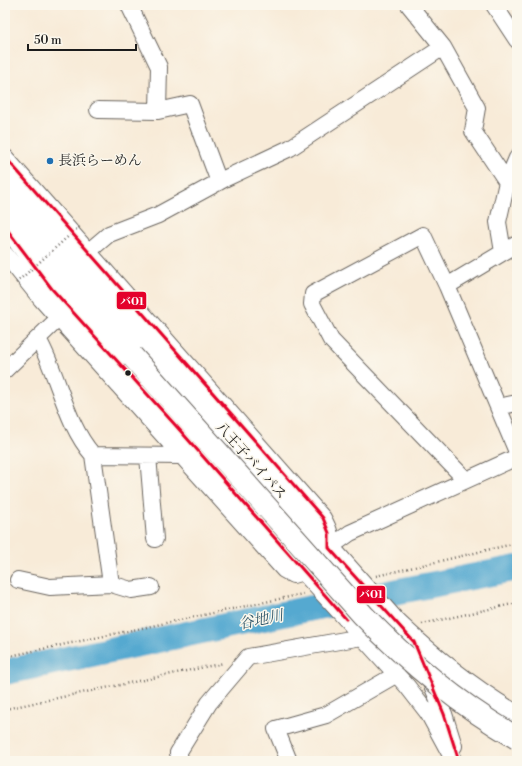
<svg xmlns="http://www.w3.org/2000/svg" width="522" height="766" font-family="'Libre Bodoni','Noto Serif JP',serif">
<rect width="100%" height="100%" fill="#fbf7ec"/>
<filter id="ink" filterUnits="userSpaceOnUse"><feTurbulence type="fractalNoise" baseFrequency=".025" numOctaves="2"/><feDisplacementMap in="SourceGraphic" scale="8" xChannelSelector="R" yChannelSelector="G"/><feConvolveMatrix kernelMatrix="1 2 1 2 8 2 1 2 1" color-interpolation-filters="sRGB"/></filter>
<filter id="wash" filterUnits="userSpaceOnUse"><feTurbulence type="fractalNoise" baseFrequency=".012" numOctaves="4" result="noise"/><feDisplacementMap in="SourceGraphic" scale="16" xChannelSelector="R" yChannelSelector="G"/><feGaussianBlur stdDeviation="0.9" result="paint"/><feColorMatrix in="noise" values="0 0 0 0 0 0 0 0 0 0 0 0 0 0 0 0 0 1.4 0 .05"/><feComposite in="paint" operator="in"/></filter>
<g filter="url(#wash)">
<rect width="100%" height="100%" fill="#f8ebd8"/>
<g fill="none" stroke-linecap="round" stroke-linejoin="round">
<path stroke="#54a9d0" stroke-width="26" d="M5 672 307 609 517 568"/>
</g>
</g>
<g filter="url(#ink)">
<g fill="none" stroke-linecap="round" stroke-linejoin="round">
<g stroke="#69645e" stroke-width="18">
<path id="minor" d="M129 5 159 67 158 111 190 104 219 182
M409 5 443 47
M494 5 517 40
M98 110 158 111
M5 157 323 518C329 529 332 536 329 548
M5 227 52 289 177 427 303 572 407 686 428 713 454 761
M89 251 109 234 158 215 226 178 290 148 443 47 477 108 473 131 507 182
M503 252 498 222 507 182 517 158
M5 254 41 299 284 570 293 575 303 572 329 548 350 533 517 457
M447 286 517 244
M38 339C59 376 65 423 93 455L183 456
M5 370 59 318
M498 407 517 403
M148 456 155 539
M466 480 331 340 312 304 313 294 423 235 447 286 517 452
M18 580 50 587 111 584 93 455
M111 584 131 590 151 587
M429 678 444 714 454 746
M181 761 178 753 209 703 248 657 362 637
M289 761 276 729 326 715 397 674"/>
</g>
<g stroke="#69645e" stroke-width="24">
<path id="highway" d="M5 184 396 624C433 659 473 691 517 717
M5 214 132 356"/>
</g>
<path stroke="#69645e" stroke-width="2.5" stroke-dasharray="1 3" stroke-linecap="butt" d="M376 576 517 543
M422 624 517 603
M5 657 303 594
M5 709 224 663"/>
<use href="#minor" stroke="#fff" stroke-width="16"/>
<use href="#highway" stroke="#fff" stroke-width="22"/>
<g stroke="#69645e" stroke-width="24" stroke-linecap="butt">
<path id="highway-bridge" d="M132 356 363 615C409 663 460 705 517 738"/>
</g>
<path stroke="#69645e" stroke-width="2.5" stroke-dasharray="1 3" stroke-linecap="butt" d="M16 283 80 226"/>
<use href="#highway-bridge" stroke="#fff" stroke-width="22"/>
<g stroke="#fbf7ec" stroke-width="6">
<path id="bus-1" d="M5 157 323 518 329 533V548L414 642 444 714 459 761
M5 227 52 289 177 427 346 619"/>
</g>
<use href="#bus-1" stroke="#e4002b" stroke-width="3"/>
</g>
</g>
<circle fill="#1f6fb2" stroke="#fbf7ec" stroke-width="1.5" cx="50" cy="161" r="4"/>
<circle fill="#1c1c1c" stroke="#fbf7ec" stroke-width="1.5" cx="128" cy="373" r="3.5"/>
<g text-anchor="middle" dominant-baseline="central" stroke-width="3" stroke-linejoin="round" paint-order="stroke">
<g font-size="14" fill="#1c1c1c" stroke="#fbf7ec" text-anchor="start">
<text x="58" y="161">長浜らーめん</text>
</g>
<g font-size="14" fill="#1c1c1c" stroke="#fbf7ec">
<text transform="translate(251 461) rotate(48)">八王子バイパス</text>
</g>
<g font-size="15" font-style="italic" fill="#355b6d" stroke="#fbf7ec">
<text transform="translate(261 620) rotate(-12)">谷地川</text>
</g>
</g>
<g stroke="#fbf7ec" stroke-width="1.5">
<rect x="116" y="291" width="31" height="19" rx="4" fill="#e4002b"/>
<rect x="356" y="585" width="30" height="19" rx="4" fill="#e4002b"/>
</g>
<g font-size="11" text-anchor="middle" font-weight="bold" fill="#fff">
<text x="132" y="305">バ01</text>
<text x="371" y="598">バ01</text>
</g>
<rect width="522" height="766" fill="none" stroke="#fbf7ec" stroke-width="20"/>
<path d="M28 44v6h108v-6" fill="none" stroke="#1c1c1c" stroke-width="2"/>
<text x="34" y="44" font-size="12" fill="#1c1c1c" stroke="#fbf7ec" stroke-width="3" paint-order="stroke">50 m</text>
</svg>
